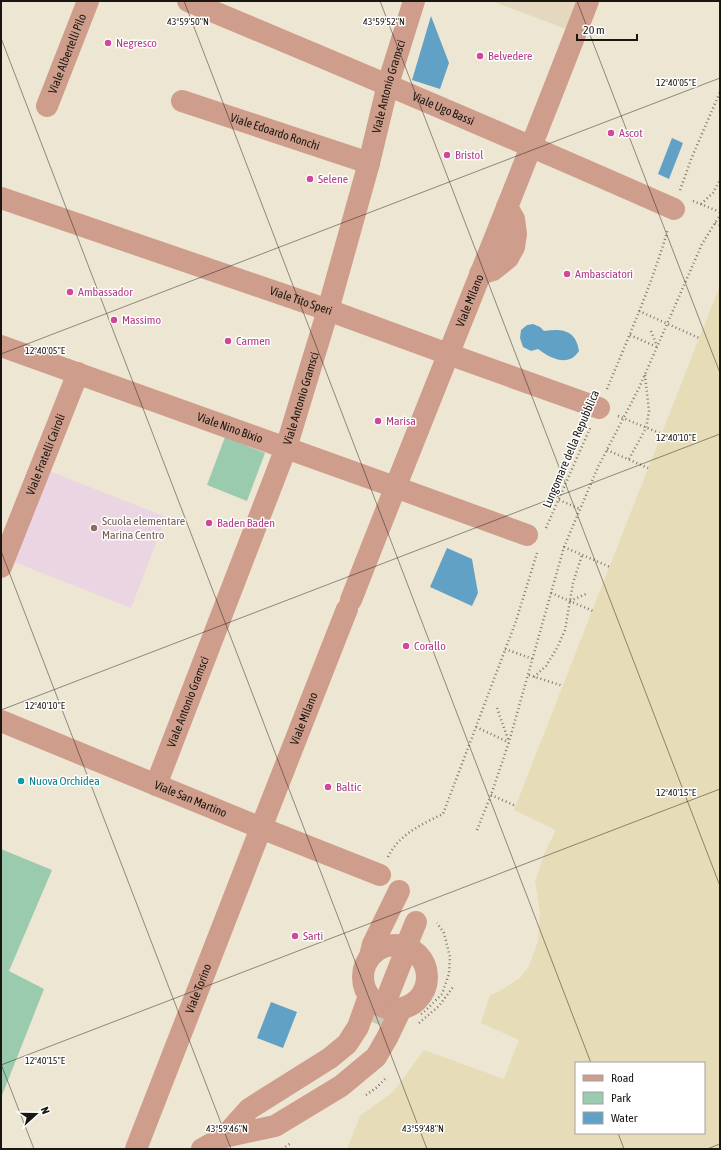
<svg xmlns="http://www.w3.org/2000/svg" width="721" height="1150" font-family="'Asap Condensed',sans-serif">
<rect width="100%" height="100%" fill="#ede6d2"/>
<path fill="#e4d9bf" d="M491 1H577L566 29Z"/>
<path fill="#ebd5e3" d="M49 471 166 517 131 608 14 562Z"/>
<path fill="#9acbaf" d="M225 437 265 453 247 501 207 485Z
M1 849 52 870 9 971 44 989 1 1098Z"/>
<path fill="#e6ddb8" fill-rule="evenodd" d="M720 285V1149H347L360 1116 393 1092 424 1050 504 1079 519 1040 481 1023 490 995 498 992 520 978 529 966 538 941 540 913 535 881 545 852 556 830 514 810ZM576 1063H704V1133H576Z"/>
<path fill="#61a1c5" d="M431 16 449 63 440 89 412 80Z
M672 138 683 143 669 179 658 174Z
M533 324 540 327 544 331C562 328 576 330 579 351 568 368 550 358 538 349L531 351 523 347 520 338 521 330 527 325Z
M447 548 472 559 478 593 472 606 430 587Z
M271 1002 297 1012 283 1048 257 1038Z"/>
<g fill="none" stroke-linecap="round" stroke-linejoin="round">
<path stroke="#cdc7b5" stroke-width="22" stroke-dasharray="22 11" stroke-linecap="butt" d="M377 1024 389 993"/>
<path stroke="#7d796c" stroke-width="2.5" stroke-dasharray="1 3" stroke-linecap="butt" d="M680 190 692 157 720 92
M693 201 720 212
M701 204 713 193 720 180
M715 223 720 225
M639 311 699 338
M651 331 657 346
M630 335 657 347
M607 389C629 336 652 284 668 229
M618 416 662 434
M607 450 648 468
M629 459 646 428 649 411 645 375
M559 500 580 509
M546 528 591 426
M564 547 610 567
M551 593 593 611
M570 601 588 593
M505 649 533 659
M529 675 563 686
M534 677 546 666 557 648 565 630 573 583 582 555
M497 708 509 742
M476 727 508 742
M491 795 516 806
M477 830 491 795 509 742 564 547 598 467 639 388 702 244 720 215
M388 857C398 835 422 824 443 814L516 621 537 553
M421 1014 424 1012 442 994 449 974 450 957 444 933 437 923
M419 1023 439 1006 453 987
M366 1095 376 1088 385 1079
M282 1149 291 1143"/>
<g stroke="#cf9d8b" stroke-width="22">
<path id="s1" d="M188 1C351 69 513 138 674 209"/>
<path id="s2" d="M182 101 369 163"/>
<path id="s3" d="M47 106 88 1"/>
<path id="s4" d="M1 198 328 310 448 354 599 408"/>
<path d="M480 274 493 270 508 258 514 247 516 234 514 219 507 207"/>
<path id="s5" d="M1 346 395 487 527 535"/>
<path id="s6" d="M1 567 78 373"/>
<path id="s7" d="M351 600C429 400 511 201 588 1"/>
<path id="s8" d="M1 721 261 828 380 875"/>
<path id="s9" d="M156 785 286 448 328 310 369 163 388 84 414 1"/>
<path d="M409 939 416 922"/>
<circle cx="395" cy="977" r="32"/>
<path d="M370 956 373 944 399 891"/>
<path d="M389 993 402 960"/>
<path d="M224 1137 275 1126 341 1086 376 1057 387 1038 401 1009"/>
<path d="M224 1137 249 1109 330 1058 347 1044 358 1027 369 996"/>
<path id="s10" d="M136 1149 261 828 347 609"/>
<path d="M202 1149 236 1130"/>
</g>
</g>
<path fill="none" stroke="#191710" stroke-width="1" stroke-opacity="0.45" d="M184 1 591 1063M380 1 720 886M577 1 720 373M1 38 427 1149M1 354 720 78M1 551 231 1149M1 710 720 434M1 1064 34 1149M1 1065 720 789M618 1133 624 1149M707 1149 720 1144"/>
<g fill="#d1479c" stroke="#fff" stroke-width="1.5">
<circle cx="108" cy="43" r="4"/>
<circle cx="480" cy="56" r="4"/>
<circle cx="611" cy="133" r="4"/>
<circle cx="447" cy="155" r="4"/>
<circle cx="310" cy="179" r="4"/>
<circle cx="567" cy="274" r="4"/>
<circle cx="70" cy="292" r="4"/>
<circle cx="114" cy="320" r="4"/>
<circle cx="228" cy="341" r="4"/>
<circle cx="378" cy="421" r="4"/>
<circle cx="209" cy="523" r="4"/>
<circle cx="406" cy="646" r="4"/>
<circle cx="328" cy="787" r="4"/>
<circle cx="295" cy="936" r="4"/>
</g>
<circle fill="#8d6e63" stroke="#fff" stroke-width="1.5" cx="94" cy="528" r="4"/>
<circle fill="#0f9aa8" stroke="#fff" stroke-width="1.5" cx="21" cy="781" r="4"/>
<g text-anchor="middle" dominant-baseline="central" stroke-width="3" stroke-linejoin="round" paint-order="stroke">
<g font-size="12" fill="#b23c85" stroke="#fff" text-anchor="start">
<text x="116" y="43">Negresco</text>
<text x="488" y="56">Belvedere</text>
<text x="619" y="133">Ascot</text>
<text x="455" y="155">Bristol</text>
<text x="318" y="179">Selene</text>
<text x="575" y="274">Ambasciatori</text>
<text x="78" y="292">Ambassador</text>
<text x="122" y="320">Massimo</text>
<text x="236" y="341">Carmen</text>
<text x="386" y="421">Marisa</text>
<text x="217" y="523">Baden Baden</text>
<text x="414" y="646">Corallo</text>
<text x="336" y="787">Baltic</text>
<text x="303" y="936">Sarti</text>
</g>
<g font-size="12" fill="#191710" stroke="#fff">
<text stroke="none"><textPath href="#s3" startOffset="56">Viale Albertelli Pilo</textPath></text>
<text stroke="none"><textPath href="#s9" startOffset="737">Viale Antonio Gramsci</textPath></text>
<text stroke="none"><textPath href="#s1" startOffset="277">Viale Ugo Bassi</textPath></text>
<text stroke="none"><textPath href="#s2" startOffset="98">Viale Edoardo Ronchi</textPath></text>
<text stroke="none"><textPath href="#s7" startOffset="322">Viale Milano</textPath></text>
<text stroke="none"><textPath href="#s4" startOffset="317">Viale Tito Speri</textPath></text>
<text stroke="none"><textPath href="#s9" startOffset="413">Viale Antonio Gramsci</textPath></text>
<text stroke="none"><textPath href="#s5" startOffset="243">Viale Nino Bixio</textPath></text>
<text transform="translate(571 449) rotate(-67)">Lungomare della Repubblica</text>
<text stroke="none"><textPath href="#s6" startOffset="121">Viale Fratelli Cairoli</textPath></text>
<text stroke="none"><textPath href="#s9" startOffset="89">Viale Antonio Gramsci</textPath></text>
<text stroke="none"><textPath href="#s10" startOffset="462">Viale Milano</textPath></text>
<text stroke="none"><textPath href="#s8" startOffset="205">Viale San Martino</textPath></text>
<text stroke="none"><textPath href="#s10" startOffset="172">Viale Torino</textPath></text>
</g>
<g font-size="12" fill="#785e54" stroke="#fff" text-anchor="start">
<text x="102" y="521">Scuola elementare<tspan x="102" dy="14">Marina Centro</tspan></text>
</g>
<g font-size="12" fill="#0d838f" stroke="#fff" text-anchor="start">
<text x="29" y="781">Nuova Orchidea</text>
</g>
</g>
<g font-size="10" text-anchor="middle" fill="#191710" stroke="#fff" stroke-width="3" stroke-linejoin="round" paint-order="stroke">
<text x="188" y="25">43°59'50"N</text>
<text x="384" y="25">43°59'52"N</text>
<text x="676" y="86">12°40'05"E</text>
<text x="45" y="354">12°40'05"E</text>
<text x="676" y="441">12°40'10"E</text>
<text x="45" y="709">12°40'10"E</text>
<text x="676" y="796">12°40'15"E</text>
<text x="45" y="1064">12°40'15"E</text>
<text x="227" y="1132">43°59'46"N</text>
<text x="423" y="1132">43°59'48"N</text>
</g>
<rect width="721" height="1150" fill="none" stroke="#191710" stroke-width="4"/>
<rect x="575" y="1062" width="130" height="72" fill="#ffffff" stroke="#a3a29f"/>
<rect x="583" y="1075" width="20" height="6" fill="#cf9d8b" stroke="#a3a29f"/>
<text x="611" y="1082" font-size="12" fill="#191710">Road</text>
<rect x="583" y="1092" width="20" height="12" fill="#9acbaf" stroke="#a3a29f"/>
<text x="611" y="1102" font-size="12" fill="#191710">Park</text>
<rect x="583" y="1112" width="20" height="12" fill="#61a1c5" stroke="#a3a29f"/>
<text x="611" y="1122" font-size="12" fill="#191710">Water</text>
<g transform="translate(36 1114) rotate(69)" stroke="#ffffff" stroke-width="3" paint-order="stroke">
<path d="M0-3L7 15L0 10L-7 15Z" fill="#191710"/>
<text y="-6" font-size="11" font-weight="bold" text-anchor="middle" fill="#191710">N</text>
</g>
<path d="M577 34v6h60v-6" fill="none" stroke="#191710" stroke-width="2"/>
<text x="583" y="34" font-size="12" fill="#191710" stroke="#ffffff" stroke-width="3" paint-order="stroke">20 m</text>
</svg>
